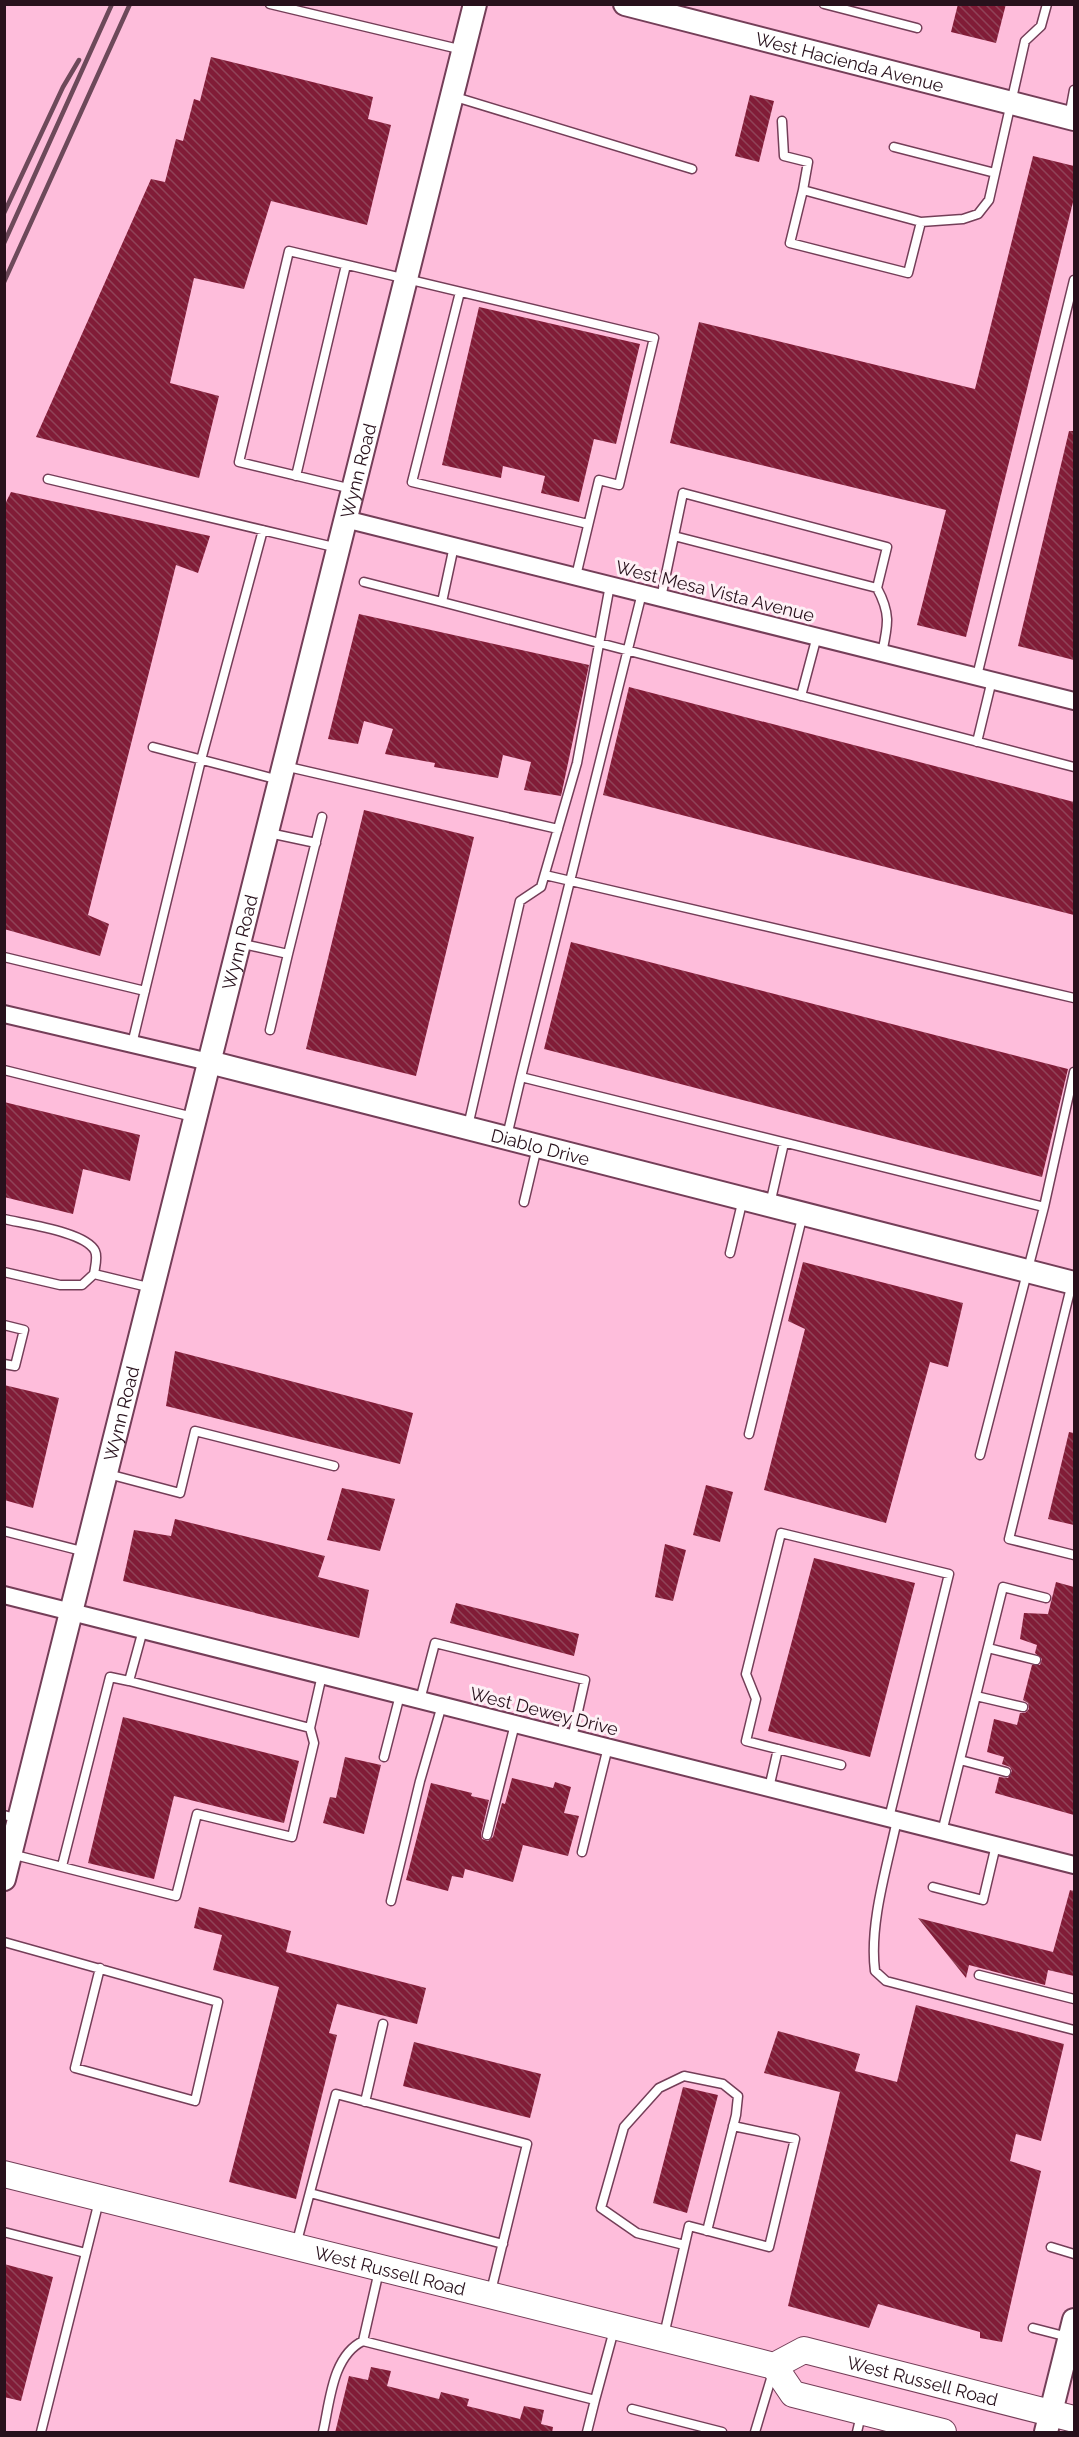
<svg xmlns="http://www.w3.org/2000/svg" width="1079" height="2437" font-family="Raleway,sans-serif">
<defs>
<pattern id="building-back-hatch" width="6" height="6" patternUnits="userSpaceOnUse" patternTransform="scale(1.5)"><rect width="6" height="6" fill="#811c37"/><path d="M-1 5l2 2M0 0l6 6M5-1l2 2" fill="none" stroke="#904358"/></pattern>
</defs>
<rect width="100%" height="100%" fill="#febddb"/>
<path fill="url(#building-back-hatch)" d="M958 4H1006L996 43 951 32Z
M211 57 373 97 368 119 391 125 367 225 271 201 244 289 194 278 170 383 219 396 199 478 36 437 151 179 165 182 176 139 183 141 194 99 200 101Z
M750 95 774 101 759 162 735 156Z
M1033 156 1074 166V198L966 637 917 625 946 510 670 443 699 322 975 389Z
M479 307 640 344 616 444 594 439 579 502 541 493 545 476 503 466 501 478 442 465Z
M1069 431H1074V660L1018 646Z
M11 492 210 536 198 573 176 565 88 915 109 924 100 956 4 929V506Z
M359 614 589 665 561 796 524 790 531 762 503 755 498 778 434 767 435 763 385 754 393 729 364 721 358 744 328 739Z
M629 687 1074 802V915L603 795Z
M364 810 474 837 416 1076 306 1049Z
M571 942 1068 1069 1042 1177 544 1049Z
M4 1102 140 1135 130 1181 83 1169 73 1214 4 1197Z
M803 1262 963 1303 948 1367 930 1362 886 1523 764 1490 805 1329 788 1321Z
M175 1351 413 1413 400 1464 166 1406Z
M4 1385 59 1398 33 1508 4 1500Z
M1069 1432 1074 1433V1525L1048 1519Z
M706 1485 733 1492 720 1542 693 1535Z
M342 1488 395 1499 380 1551 327 1540Z
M175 1519 325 1556 318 1577 369 1590 359 1638 123 1581 134 1530 171 1536Z
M665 1544 686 1550 673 1601 655 1597Z
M814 1558 915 1583 870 1757 768 1731Z
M1056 1582 1074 1587V1815L995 1793 999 1777 1008 1778 1012 1771 1010 1767 1002 1764 1004 1757 987 1752 994 1719 1017 1725 1020 1713H1025L1029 1709 1028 1703 1023 1700 1032 1665H1040L1042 1659 1035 1653 1037 1645 1020 1639 1024 1613 1048 1614Z
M456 1603 579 1634 574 1656 450 1623Z
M123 1717 299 1761 284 1823 174 1796 154 1879 88 1863Z
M345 1757 381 1765 364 1834 323 1823 330 1797 336 1798Z
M512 1778 553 1788 555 1782 571 1787 564 1813 579 1816 568 1856 523 1845 513 1882 465 1869 463 1878 452 1876 448 1891 406 1880 431 1783 472 1793 471 1796 489 1800 481 1834 482 1839 488 1841 493 1837 502 1803 505 1804Z
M1070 1890 1074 1891V1976L1048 1970 1045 1985 969 1965 966 1978 918 1918 1053 1952Z
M199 1907 291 1931 286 1952 426 1988 417 2024 337 2004 329 2033 337 2035 296 2199 229 2182 279 1987 213 1970 222 1935 194 1928Z
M916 2005 1064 2044 1041 2141 1016 2134 1010 2161 1041 2171 1002 2342 980 2338V2332L878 2304 869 2328 788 2306 840 2092 764 2073 778 2031 860 2054 855 2071 897 2082Z
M414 2042 541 2074 530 2118 403 2086Z
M683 2087 718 2095 687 2213 653 2203Z
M4 2264 53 2277 21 2401 4 2397Z
M371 2367 391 2371 387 2386 439 2399 441 2392 469 2399 467 2406 520 2419 524 2406 544 2410 541 2424 553 2427 552 2433H335L349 2376 368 2380Z"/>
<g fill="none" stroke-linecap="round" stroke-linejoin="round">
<g stroke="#743e58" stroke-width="11">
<path id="lane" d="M270 4 463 50
M824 4 917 28
M452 96 692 169
M1069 117 1074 90
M782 121 784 156 808 162 803 190
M894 147 995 173
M921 222 908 273 790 243 803 190 921 222 963 219 978 214 989 200 1025 41 1041 26 1047 4
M460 292 412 482 588 524
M296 476 346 265
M48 479 338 548
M352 489 239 462 289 251 654 338 619 485 599 480 576 576
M364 582 442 602 454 546
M877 588C891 614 888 625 882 653
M661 598 683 493 887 547 877 588 674 536
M442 602 1074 767
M977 676 1074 280
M801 696 817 636
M977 742 992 680
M153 747 279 780
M284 766 558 829
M269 833 316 843
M545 875 1074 998
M239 943 288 954 322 817
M4 957 145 991
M270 1030 288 954
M132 1044 201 760 263 530
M4 1070 193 1117
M521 1077 642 593
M468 1126 520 901 541 887 577 763 610 585
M507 1136 521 1077 1044 1207 1074 1072
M524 1202 537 1147
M770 1204 784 1143
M4 1219C25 1224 86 1232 95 1251 98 1257 95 1267 94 1274L82 1285H60L4 1272
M730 1253 743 1199
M94 1274 152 1288
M1072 1283 1009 1539 1074 1555
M4 1325 24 1330 15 1366 4 1364
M749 1434 803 1214
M980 1455 1044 1207
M108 1474 180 1493 195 1431 334 1466
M4 1531 86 1552
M143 1630 129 1681 310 1728 322 1675
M988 1648 1036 1660
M976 1696 1023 1707
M420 1700 435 1643 585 1680 572 1738
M384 1757 400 1695
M960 1760 1006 1772
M841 1765 746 1741 756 1699 746 1674 781 1533 949 1574 889 1818
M769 1788 778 1749
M4 1815 19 1819
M897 1820C887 1867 869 1924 875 1971L886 1981 1074 2030
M942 1832 1003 1587 1046 1598
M487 1835 515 1724
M582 1852 608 1747
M11 1854 176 1896 197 1814 292 1837 314 1743 310 1728
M62 1866 110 1677 129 1681
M933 1887 983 1900 996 1845
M391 1901 420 1781 442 1705
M4 1942 218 2002 195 2101 75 2068 100 1968
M979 1975 1074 1999
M365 2102 383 2024
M310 2193 503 2244
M4 2232 86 2253
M296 2245 336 2094 527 2144 491 2291
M684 2245 637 2233 601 2208 624 2127 659 2088 684 2076 723 2084 738 2096 736 2115 707 2231
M1051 2247 1074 2254
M1033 2328 1068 2337
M664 2335 689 2226 769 2247 795 2139 733 2126
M363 2341 379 2271
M632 2409 722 2432
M41 2432 99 2201
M323 2432C330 2402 332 2356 363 2341L595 2400 614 2330
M587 2432 595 2400
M755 2432 773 2372
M857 2432 861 2415"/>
</g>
<g stroke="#743e58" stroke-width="20">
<path id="street" d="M345 519 1074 701
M4 1014 209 1062
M4 1595 1074 1865"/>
</g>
<g stroke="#743e58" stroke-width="26">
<g id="secondary">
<path id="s1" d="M625 4 1074 119"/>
<path id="s2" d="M209 1062 1074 1283"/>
<path id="s3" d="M4 1879 475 4"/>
<path d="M1046 2432 1074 2320"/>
</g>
</g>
<g stroke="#743e58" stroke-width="28">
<g id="primary">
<path id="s4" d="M4 2174 774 2366 804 2350 1074 2419"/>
<path d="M774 2366 793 2394 943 2432"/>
</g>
</g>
<use href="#lane" stroke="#fff" stroke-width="8"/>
<use href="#street" stroke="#fff" stroke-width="16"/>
<use href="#secondary" stroke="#fff" stroke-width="22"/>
<use href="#primary" stroke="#fff" stroke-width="26"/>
<path stroke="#6d495a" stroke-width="4.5" d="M4 213 63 87 79 60
M4 243 112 4
M4 282 130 4"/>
</g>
<g text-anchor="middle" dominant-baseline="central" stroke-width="6" stroke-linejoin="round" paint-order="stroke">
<g font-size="18" fill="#28111c" stroke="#fef0f6">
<text stroke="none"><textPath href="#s1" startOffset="232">West Hacienda Avenue</textPath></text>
<text stroke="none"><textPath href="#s3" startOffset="1452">Wynn Road</textPath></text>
<text transform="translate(715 591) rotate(14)">West Mesa Vista Avenue</text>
<text stroke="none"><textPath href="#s3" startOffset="966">Wynn Road</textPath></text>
<text stroke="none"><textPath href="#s2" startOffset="342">Diablo Drive</textPath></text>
<text stroke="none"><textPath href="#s3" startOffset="480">Wynn Road</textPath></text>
<text transform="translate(544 1711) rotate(14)">West Dewey Drive</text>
<text stroke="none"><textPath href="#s4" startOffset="398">West Russell Road</textPath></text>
<text stroke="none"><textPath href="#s4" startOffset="950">West Russell Road</textPath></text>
</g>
</g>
<rect width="1079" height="2437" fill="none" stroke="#28111c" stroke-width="12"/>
</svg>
